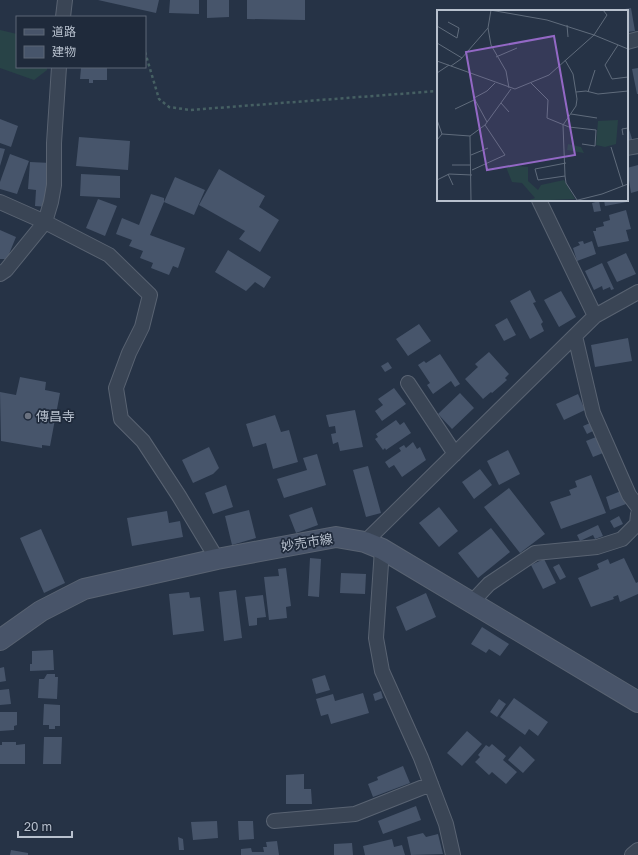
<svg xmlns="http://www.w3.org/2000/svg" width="638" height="855" font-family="'Golos Text','Noto Sans JP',sans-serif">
<rect width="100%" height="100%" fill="#263346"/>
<path fill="#284347" d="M0 30 17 34V67H47V70L34 80 0 68Z"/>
<path fill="#47556b" d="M98 0H159L156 13Z
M170 0H199V14L169 13Z
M207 0H229V17L207 18Z
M247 0H305V20L247 19Z
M631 8 635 31 627 32V11L619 10Z
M90 67H107V80H93V83H89V79H80L81 68Z
M638 68V94H637L632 69Z
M0 119 18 126 11 147 0 143Z
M628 126 633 142 627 143V126Z
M79 137 130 141 128 170 76 166Z
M0 148 5 149 0 166Z
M10 154 29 161 17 194 0 189V182Z
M30 162 51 163 48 207 35 206 36 190 28 189Z
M638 165V191L631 193 627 168Z
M219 169 265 196 259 207 279 220 260 252 239 239 245 231 199 205Z
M81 174 120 176V198L80 196Z
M175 177 205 190 194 215 164 202 150 235 185 248 178 268 173 266 169 275 151 268 153 263 140 258 143 251 129 246 132 240 116 234 122 218 139 225 151 194 164 198V202Z
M98 199 117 206 105 236 86 228Z
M604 200H626L627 202 605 206Z
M599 201 601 211 594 212 592 203Z
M626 210 631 229 626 230 629 241 598 247 593 231H596V228L604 226 603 222 610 220 609 215Z
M0 230 16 237 7 259H0Z
M583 241 584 244 592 241 596 254 577 261 573 248 580 245 578 242Z
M228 250 271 277 264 288 255 282 246 291 215 272Z
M626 253 636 274 617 282 607 262Z
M602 263 614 289 611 290 610 287 603 290 602 286 594 290 585 271Z
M530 290 536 302 533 303 543 322 541 324 544 331 530 339 510 301Z
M561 291 576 317 559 327 544 300Z
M507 318 516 335 504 341 495 325Z
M419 324 431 341 408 356 396 339Z
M628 338 632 361 595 367 591 345Z
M489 352 509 374 505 378 507 380 492 393 491 392 483 399 465 379 478 367 475 364Z
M440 354 460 384 455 387 451 381 433 394 427 385 430 383 418 365 424 361 426 363Z
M388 362 392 368 385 372 381 366Z
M20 377 46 382 45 390 60 393 50 446 42 445V448L1 441 0 392 16 395Z
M394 388 406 404 382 421 375 411 383 405 378 399Z
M460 393 474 408 452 429 438 414Z
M578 394 585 410 564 420 556 404Z
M355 410 363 447 340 451 338 442 333 444 331 434 336 433 335 426 329 427 326 415Z
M275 415 281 432 289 430 298 462 273 469 266 443 253 447 246 424Z
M396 420 400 425 404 422 411 433 386 450 385 448 383 450 375 439 378 437 376 434Z
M590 423 593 431 587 434 583 426Z
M596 437 603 453 593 457 586 441Z
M413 442 417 449 420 447 426 460 402 477 394 465 389 468 385 462 401 451 399 448 404 445 406 448Z
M209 447 219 468 213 474 193 483 182 460Z
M508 450 520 474 499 485 487 461Z
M317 454 326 485 284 498 277 479 307 470 303 458Z
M368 466 381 513 366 517 353 470Z
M480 469 492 485 474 499 462 482Z
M591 475 606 513 561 529 550 502 571 495 569 490 577 487 575 481Z
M226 485 233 507 213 514 205 493Z
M509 488 545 534 520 553 484 507Z
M621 491 626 504 610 510 606 497Z
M312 507 318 525 296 533 289 515Z
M439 507 458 531 439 547 419 523Z
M249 510 256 538 232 545 225 516Z
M167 511 169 523 180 521 183 537 132 546 127 518Z
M619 516 623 524 614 528 610 521Z
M598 525 603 536 595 539 593 535 580 541 577 535Z
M491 528 510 552 478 578 458 553Z
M41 529 65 583 44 593 20 538Z
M310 558 321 559 319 597 308 596Z
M624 558 636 583 638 582V594L620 602 618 595 613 597 614 599 591 607 578 578 599 569 597 564 608 559 610 564Z
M544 559 556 583 543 589 531 565Z
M559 564 566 577 560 580 553 567Z
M286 568 291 606 286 607 287 618 269 620 264 577 279 576 278 569Z
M341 573 366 574 365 594 340 593Z
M236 590 242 638 224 641 219 592Z
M189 592 190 598 200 597 204 631 173 635 169 594Z
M426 593 436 617 406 631 396 607Z
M263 595 266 617 257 618V625L249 626 245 597Z
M482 627 509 644 500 656 489 649 486 653 471 644Z
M53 650 54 670 30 671V664H32V651Z
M4 667 6 681 0 682V668Z
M47 674H55V677H58L57 699 38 698 39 679H44Z
M325 675 330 690 316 694 312 679Z
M9 689 11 704 0 705V690Z
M381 691 383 698 375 701 373 694Z
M363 693 369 713 331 724 328 714 321 716 316 699 333 694 335 701Z
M514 698 548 722 538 736 529 729 525 735 500 717Z
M499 699 506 704 497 717 490 712Z
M44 704 60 705V726H55V729H49V725H43Z
M0 712H17V725L14 726V730L0 731Z
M467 731 482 744 462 766 447 753Z
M44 737H62L61 764H43Z
M2 742H16V745L25 744V764H0V745H2Z
M492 744 506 756 503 760 517 772 506 784 492 772 489 775 475 762 480 757 478 755 486 745 489 747Z
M520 746 535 760 523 773 508 760Z
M403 766 410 783 373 797 368 784 378 780 377 777Z
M304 774V789H311L312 804H286V775Z
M416 806 421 820 383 834 378 821Z
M217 821 218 838 193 840 191 822Z
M238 821H253L254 839 239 840Z
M423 833 426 837 438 834 443 854 411 855 407 837Z
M178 837 183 839 184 850H179Z
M392 839 394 847 402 845 405 855H365L363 846Z
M277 841 279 855H241V849L251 848 252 852H264L263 847H267L266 842Z
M352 843 353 855H334V844Z
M11 850 28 853V855H10Z"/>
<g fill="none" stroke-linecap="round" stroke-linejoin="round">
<g stroke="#596372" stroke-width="16">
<path id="street" d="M63 17 65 0
M627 42 638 39
M627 148 638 146
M539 200 595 316
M0 202 45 222 109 255 150 295 142 327 129 353 116 388 121 419 143 441 179 496 217 559
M0 274 6 270 45 222 51 202 54 185V143L59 67
M575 336 593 413 629 495 638 507
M408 383 455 454
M365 542 595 316 638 292
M382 549 376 638 382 671 421 758 446 824 453 855
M472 602 489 584 535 553 597 547 622 539 637 524 638 514
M274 821 355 814 431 784
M632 855 638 850"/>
</g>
<g stroke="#596372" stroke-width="22">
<path id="secondary" d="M0 640 41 611 84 589 217 559 336 537 365 542 382 549 638 702"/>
</g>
<path stroke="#466063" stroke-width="2.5" stroke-dasharray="3 3" stroke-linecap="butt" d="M145 52 159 99 169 107 190 110 438 91"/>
<use href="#street" stroke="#3a4555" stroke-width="14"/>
<use href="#secondary" stroke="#485469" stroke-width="20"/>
</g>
<circle fill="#6b7280" stroke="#1f2a3b" stroke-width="1.5" cx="28" cy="416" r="4"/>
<g text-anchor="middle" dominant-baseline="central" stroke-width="3.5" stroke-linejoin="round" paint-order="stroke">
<g font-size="13" fill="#b8c1ce" stroke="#1f2a3b" text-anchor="start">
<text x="36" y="416">傳昌寺</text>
</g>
<g font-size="13" fill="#b8c1ce" stroke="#1f2a3b">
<text transform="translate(307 542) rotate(-9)">妙売市線</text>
</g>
</g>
<g transform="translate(437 10)">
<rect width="191" height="191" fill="#263346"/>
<path d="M181 110 179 134 168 137 159 135 161 111ZM131 134 144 137 147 143 130 140ZM80 156 91 157V171L101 180 104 175 127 170 138 189 90 191 98 188 85 173 75 172 69 157Z" fill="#284347"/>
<path fill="none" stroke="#606c7c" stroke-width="1" d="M53 0 110 10 157 25 170 5 166 0M54 0 51 18 54 35 69 61 72 78M130 15 131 27M0 16 20 28 22 18 11 12M0 33 25 48M181 35 168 55 175 69 191 67M59 47 80 38M128 50 136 64 140 89 139 96 126 115 128 166 129 173 140 190M0 51 78 79 112 65 157 25 191 39M14 56 24 49 51 18M0 63 12 55M94 73 111 90 110 108 132 117 159 120 158 136 145 134M139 82 149 81 161 84 191 81M151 82 158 60M64 93 72 102M18 99 37 90M134 104 160 108M0 110 5 124M50 112 37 88 50 81 58 73M186 125 185 119 191 118M0 130 5 124 33 126M174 137 186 176M34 145 51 138M15 155H34M35 160 68 145 48 115M11 164 16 175M128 166 101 170 98 159 129 153M0 170 12 164 35 165M34 191 33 126 48 115 74 79M137 191 165 184 191 174"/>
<path fill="#9368c5" fill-opacity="0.15" stroke="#9368c5" stroke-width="2" d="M117 26 138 145 50 160 29 42Z"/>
<rect width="191" height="191" fill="none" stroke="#b8c1ce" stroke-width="2"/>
</g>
<rect x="16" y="16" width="130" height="52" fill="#1f2a3b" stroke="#5c6676"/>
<rect x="24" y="29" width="20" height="6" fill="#485469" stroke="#5c6676"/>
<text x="52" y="36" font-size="12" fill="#b8c1ce">道路</text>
<rect x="24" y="46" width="20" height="12" fill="#47556b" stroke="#5c6676"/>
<text x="52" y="56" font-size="12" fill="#b8c1ce">建物</text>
<path d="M18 831v6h54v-6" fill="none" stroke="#b8c1ce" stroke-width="2"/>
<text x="24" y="831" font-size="12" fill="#b8c1ce" stroke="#1f2a3b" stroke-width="3" paint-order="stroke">20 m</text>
</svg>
